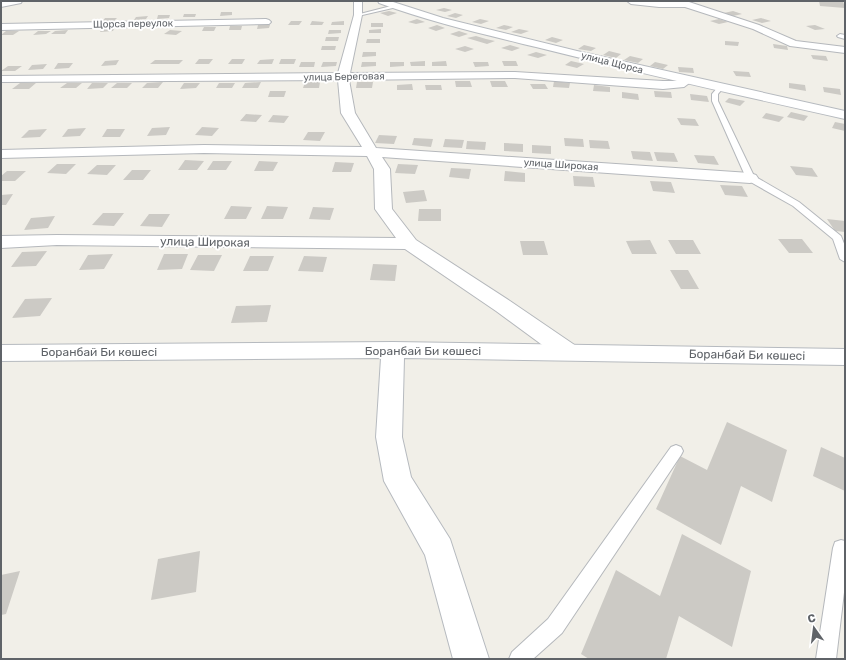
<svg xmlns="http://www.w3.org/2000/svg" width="846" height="660" font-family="Rubik,sans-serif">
<rect width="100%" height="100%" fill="#f1efe8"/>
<path fill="#cccac5" d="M819 1H843L845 8 820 6Z
M444 8 452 10 445 12 436 10Z
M389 11 397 13 388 16 380 13Z
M733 11 742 14 733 16 724 13Z
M221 12H232V15L220 16Z
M455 13 463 15 456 18 447 16Z
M184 14H196L195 17H183Z
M158 15H170L169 18 157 19Z
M148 16 146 19 134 20 136 17Z
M105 18H117L114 21 102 22Z
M761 18 771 21 762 23 752 20Z
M417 19 425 22 416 24 408 22Z
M480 19 489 21 481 24 472 22Z
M719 19 728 22 719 24 710 21Z
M291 21H302L299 25H288Z
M312 21 324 22 322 25H310Z
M344 21V25H331L332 22Z
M371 23H383V27H371Z
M258 25H270L269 28 257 29Z
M437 25 445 28 436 31 428 28Z
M504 25 513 27 506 30 496 28Z
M815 25 825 29 815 30 806 26Z
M230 26H242L241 30H229Z
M115 27 113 31 100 32 102 28Z
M204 27H216L214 31H202Z
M381 29V33H369V30Z
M519 29 529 31 521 34 511 32Z
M68 30 65 34H51L55 31Z
M170 30 182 31 176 35 164 34Z
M329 30H341V33L328 34Z
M6 31H19L13 35H1Z
M38 31H51L46 34 33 35Z
M459 31 468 34 459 37 450 34Z
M476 36 486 39 495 41 487 44 467 38Z
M326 37H339L338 41H325Z
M552 37 563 40 556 43 545 40Z
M367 39H380V43H366Z
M725 41 739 42 738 46 725 45Z
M773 44 787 46 788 50 774 48Z
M510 45 520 48 512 51 501 48Z
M584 45 596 48 591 51 578 49Z
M322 46H336L335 50H321Z
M465 46 474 49 465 52 455 49Z
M609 51 621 54 616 58 603 55Z
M363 52H376V56L362 57Z
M536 52 547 55 538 58 527 55Z
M811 55 826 56 828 61 813 59Z
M630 56 643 59 638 63 624 60Z
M199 59H213L209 64H195Z
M232 59H245L242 64H228Z
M274 59 272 64H257L260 60Z
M281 59H296L294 64H279Z
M119 60 116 65 101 66 105 61Z
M155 60H183L179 64H150Z
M425 61V66H411L410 62Z
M446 61 447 66H432V62Z
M502 61H516L518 66H504Z
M571 61 584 64 577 68 565 65Z
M301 62H315L314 67H299Z
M323 62H337L336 66 321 67Z
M362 62H376V66L361 67Z
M390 62H404V66L390 67Z
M473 62H488L489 66 475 67Z
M655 62 668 65 663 69 650 66Z
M58 63H73L69 68 54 69Z
M47 64 43 69 28 70 32 65Z
M8 66H22L15 71H1Z
M678 67 693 68 694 73 679 72Z
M733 71 749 72 751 77 736 76Z
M455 81H470L472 87H456Z
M490 81H505L508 87H492Z
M554 81 570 83 569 88 553 87Z
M163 82 158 88H142L147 83Z
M261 82 258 88H242L245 83Z
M305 82H320L319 88H303Z
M357 82H373L372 88H356Z
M20 83H36L29 89H12Z
M67 83H82L76 88H60Z
M92 83H108L103 88 87 89Z
M117 83H132L127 88H111Z
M184 83H200L196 88 180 89Z
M219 83H235L232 88H216Z
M789 83 805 85 806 91 789 88Z
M412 84 413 90H397V85Z
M530 84H545L548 89H533Z
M425 85H441L442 90H426Z
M594 85 610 87V92L593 91Z
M823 87 840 89 841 95 824 92Z
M270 91H286L284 97H268Z
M654 91 671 92 672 98 655 97Z
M622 92 638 94 639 100 622 98Z
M690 94 707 96 709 102 691 100Z
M729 98 745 101 740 106 725 102Z
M791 112 808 116 804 121 787 117Z
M766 113 784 117 779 122 762 118Z
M246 114 262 115 256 122 240 121Z
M273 115 289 116 284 123 268 122Z
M677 118 695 119 699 126 681 125Z
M835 122 845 124V131L832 128Z
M170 127 166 135 147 136 152 128Z
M202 127 219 128 212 136 195 135Z
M86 128 80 136 62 137 68 129Z
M47 129 40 137 21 138 29 130Z
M107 129H125L120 137H102Z
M308 132H325L320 141 303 140Z
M379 135 397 136 394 144 375 143Z
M414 138 433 139 431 147 412 145Z
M564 138 583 139 584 147 565 146Z
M445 139 464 140 462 148 443 147Z
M589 140 608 141 610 149 590 148Z
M467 141 486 142 485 150 466 149Z
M504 143 523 144V152L504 151Z
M532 145 551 146V154L532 153Z
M631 151 650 152 653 161 633 159Z
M654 152 674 153 678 162 657 161Z
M694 155 714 156 719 165 698 163Z
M185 160 204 161 197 170H178Z
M213 161H232L226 170H207Z
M259 161 278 162 273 171H254Z
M335 162 354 163 351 172H332Z
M57 164H76L66 174 47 173Z
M398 164 418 165 415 174 395 173Z
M97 165H116L107 175 87 174Z
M790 166 812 168 818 177 796 175Z
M451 168 471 169 469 179 449 177Z
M132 170H151L143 180H123Z
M7 171H26L15 181H1V176Z
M505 171 525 173V182L504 181Z
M573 176 593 177 595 187 574 186Z
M650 181 671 182 675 193 653 191Z
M720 185 742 186 748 197 725 195Z
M424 190 427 201 406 203 403 192Z
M13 194 6 205H1V195Z
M231 206 252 207 246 219H224Z
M267 206 288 207 283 219H261Z
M313 207 334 208 330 220 309 219Z
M419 209H441V221H418Z
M103 213H124L114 226 92 225Z
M149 214H170L162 227 140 226Z
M55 216 48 228 24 230 31 218Z
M827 219 845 221V232L835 231Z
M778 239H802L813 253H789Z
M650 240 657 254H632L626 241Z
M668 240H693L701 254H676Z
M520 241H544L548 255H523Z
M47 251 36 266 11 267 22 252Z
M113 254 104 269 79 270 88 255Z
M164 254H188L182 269 157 270Z
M198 255H222L214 271 190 270Z
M250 256H274L268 271H243Z
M304 256 327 257 323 272 298 271Z
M373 264 397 265 395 281 370 280Z
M670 270H688L699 289H681Z
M52 298 40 316 12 318 25 299Z
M271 305 267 322 231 323 236 306Z
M727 422 787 450 772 502 741 486 721 545 656 509 680 456 707 470Z
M821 447 845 458V491L813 476Z
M682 534 751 571 732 647 679 616 666 659H589L581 654 616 570 660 596Z
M200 551 196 592 151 600 158 559Z
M20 571 6 614 1 615V575Z"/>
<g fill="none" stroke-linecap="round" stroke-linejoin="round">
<g stroke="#b5b8bc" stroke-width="2">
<path id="lane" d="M395 5 397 7 358 16 356 15Z
M840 34 845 35V39L838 37 837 36Z
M718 87 723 88 718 94V101L754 176 799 202 841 236 845 246V262L840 259 833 239 793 206 747 180 712 101V94Z
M676 445 681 447 683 451 681 455 562 633 533 659H509L512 652 548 619 671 447Z
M841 540 845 541V584L836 659H816L833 548 835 542Z"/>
</g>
<g stroke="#b5b8bc" stroke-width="2">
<path id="street" d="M1 1H22L21 3 1 7Z
M354 1H362V15L350 73 515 72 663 81H678L686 77 690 79 692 81 684 87 663 89 515 78 349 80 355 113 376 148 750 173 756 175 758 178 756 181 750 183 382 157 390 169 392 209 416 240 510 301 576 346 579 352 576 358 568 360 560 358 496 311 405 249 57 245 1 248V236L57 235 396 238 375 209 374 169 367 156 204 153 1 158V150L204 145 362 147 341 113 338 80 1 82V76L338 73 354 15Z
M627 1H686L759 25 796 41 845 47V53L790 46 753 29 685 7H659L631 4Z
M266 19 269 20 271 22 269 24 1 30V24Z"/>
</g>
<g stroke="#b6babf" stroke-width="2">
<path id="secondary" d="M378 1H390L443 18 577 51 845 111V119C742 96 639 73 536 47 483 34 430 22 379 3Z
M393 342 845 349V365L404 358 402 437 411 477 450 539 489 659H453L425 555 384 481 376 437 381 358 1 361V345Z"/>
</g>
<use href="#lane" fill="#fff" fill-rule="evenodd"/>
<use href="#street" fill="#fff" fill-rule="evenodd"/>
<use href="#secondary" fill="#fff" fill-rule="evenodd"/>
</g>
<g text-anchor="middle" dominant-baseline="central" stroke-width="4" stroke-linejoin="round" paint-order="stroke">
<g font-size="10" fill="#5f6368" stroke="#fff">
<text transform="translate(133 24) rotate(-1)">Щорса переулок</text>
<text transform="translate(612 63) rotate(14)">улица Щорса</text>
<text transform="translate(344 77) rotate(-1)">улица Береговая</text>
<text transform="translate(561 165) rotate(4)">улица Широкая</text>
</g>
<g font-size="12" fill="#5f6368" stroke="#fff">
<text transform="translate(205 242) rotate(1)">улица Широкая</text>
<text x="423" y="351">Боранбай Би көшесі</text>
<text x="99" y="352">Боранбай Би көшесі</text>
<text transform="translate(747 355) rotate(1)">Боранбай Би көшесі</text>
</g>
</g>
<rect width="846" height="660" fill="none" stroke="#5f6368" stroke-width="4"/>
<g transform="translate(814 628) rotate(346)" stroke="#ffffff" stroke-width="3" paint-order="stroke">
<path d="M0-3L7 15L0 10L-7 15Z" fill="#5f6368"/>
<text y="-6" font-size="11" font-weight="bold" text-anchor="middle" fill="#5f6368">С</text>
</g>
</svg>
